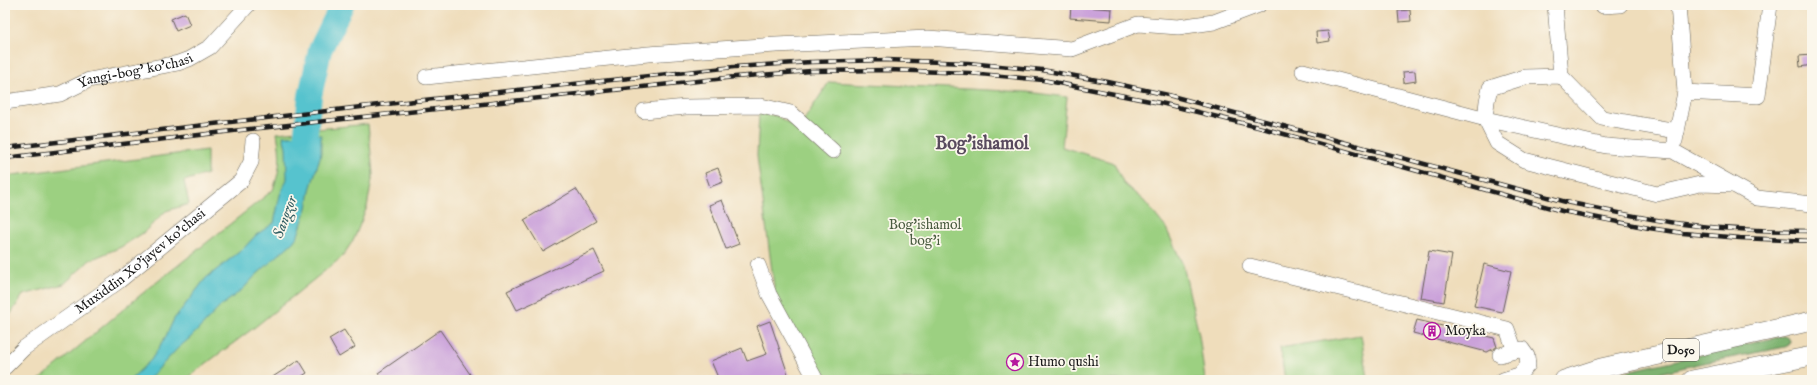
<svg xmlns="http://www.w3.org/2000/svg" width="1817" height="385" font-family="'IM FELL English',serif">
<rect width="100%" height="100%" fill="#fbf7ec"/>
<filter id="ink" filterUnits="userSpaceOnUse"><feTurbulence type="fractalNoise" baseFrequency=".025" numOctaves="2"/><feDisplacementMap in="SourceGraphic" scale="8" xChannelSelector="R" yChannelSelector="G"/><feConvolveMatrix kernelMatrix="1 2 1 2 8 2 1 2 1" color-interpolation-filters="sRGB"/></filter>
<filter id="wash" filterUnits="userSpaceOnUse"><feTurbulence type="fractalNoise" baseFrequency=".012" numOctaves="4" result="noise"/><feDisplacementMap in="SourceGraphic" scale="16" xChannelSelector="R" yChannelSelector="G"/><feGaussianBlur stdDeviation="0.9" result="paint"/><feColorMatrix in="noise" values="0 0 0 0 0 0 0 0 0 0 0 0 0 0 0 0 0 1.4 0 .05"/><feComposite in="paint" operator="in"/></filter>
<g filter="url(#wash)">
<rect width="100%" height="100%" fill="#efddbb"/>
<path fill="#9cd081" stroke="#5c764e" d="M829 82 1027 92 1067 97 1062 147 1114 163 1124 184 1144 201 1166 228 1183 265 1199 335 1205 380H820L775 294 757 156 759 113 777 116 798 129Z
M368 124 373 174 367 207 354 239 342 257 255 327 184 380H39L138 297 273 190C281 167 281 157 277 133Z
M207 150V174L184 181 189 204 166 211 143 233 121 247 90 260 64 284 23 295 8 318 5 319V176Z
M1361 335 1368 378 1358 380H1285L1280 348Z"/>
<path fill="#7db26f" stroke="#4c6746" d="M1783 336 1787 337 1790 340 1789 345 1785 347 1699 364 1629 380H1588Z"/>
<path fill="#56c3ce" stroke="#397075" d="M321 135V154L310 190 307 208 298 235 293 242 255 276 243 289 221 306 191 337 177 349 148 380H130L151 360 166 336 174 319 206 278 243 249 256 235 274 223 280 195 287 179 286 147 283 136Z"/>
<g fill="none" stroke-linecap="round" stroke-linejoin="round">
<path stroke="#56c3ce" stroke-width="24" d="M302 168 310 96 320 50 342 5"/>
</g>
<g id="blocks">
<path fill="#caa1da" d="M1071 6 1112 9 1111 21 1070 18Z
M1410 10 1411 21 1399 22 1398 11Z
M185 13 190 25 176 31 171 19Z
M1328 31 1330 41 1317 43 1316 32Z
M1811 55 1812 65 1800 67 1799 56Z
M1415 71 1416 81 1404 83 1403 72Z
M718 168 723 182 710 187 705 173Z
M576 189 596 221 543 252 524 220Z
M722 200 739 244 726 249 709 205Z
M594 250 604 271 517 310 507 291Z
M1429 251 1452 255 1444 302 1421 298Z
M1484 264 1511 271 1502 312 1474 306Z
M1417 320 1494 338 1497 347 1487 352 1413 333Z
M770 321 790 380H719L711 361 742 348 747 361 767 354 757 326Z
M344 330 355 347 339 357 329 339Z
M440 330 474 380H383L378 373Z
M299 360 307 373 296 380H268Z"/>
</g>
</g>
<g filter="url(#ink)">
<use href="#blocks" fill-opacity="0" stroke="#666054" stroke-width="1"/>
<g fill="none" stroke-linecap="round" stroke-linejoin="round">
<g stroke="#666054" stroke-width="16">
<g id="minor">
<path d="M1555 5 1561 76"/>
<path d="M1678 5 1685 92 1758 96 1770 5"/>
<path d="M1603 6 1620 5"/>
<path d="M1303 71 1490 120 1606 146 1673 151 1757 198 1812 204"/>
<path d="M426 77 648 54 776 45 928 38 1072 49 1138 24 1178 27 1214 22 1259 5"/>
<path id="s1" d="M5 102 60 94 89 80 178 63 189 59 210 47 248 5"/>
<path d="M644 111 686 107 761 106 791 113 833 151"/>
<path d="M1677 131 1602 118 1561 76 1525 77 1490 88 1487 101 1485 119 1497 143 1524 160 1657 194 1700 184 1732 185"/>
<path d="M1675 141 1685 92"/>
<path d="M758 265 769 294 816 380"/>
<path d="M1250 266 1507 329 1515 351"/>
<path d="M1500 355 1522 349 1527 356 1528 365 1519 375 1503 380"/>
<path id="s2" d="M5 367 24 348 119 281 241 181 251 162 253 141"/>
</g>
</g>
<g stroke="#666054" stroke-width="20">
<path id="major" d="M1564 380 1601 368 1812 321
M1692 380 1812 356"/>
</g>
<use href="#minor" stroke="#fff" stroke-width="15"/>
<use href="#major" stroke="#fff" stroke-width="19"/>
<g stroke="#1c1c1c" stroke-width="4.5">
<path id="rail" d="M5 148 396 103 734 67 811 62 887 60 968 63 1042 70 1108 82 1168 95 1566 202C1605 210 1644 219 1683 224 1726 230 1769 231 1812 231
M5 158 241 130 735 77 811 71 889 70 969 73 1043 80 1165 104 1266 129 1562 211 1649 228 1683 233 1740 238 1812 241"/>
</g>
<use href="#rail" stroke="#fbf7ec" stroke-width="3" stroke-dasharray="9" stroke-linecap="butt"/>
</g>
</g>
<defs>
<g id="building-ring" transform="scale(0.9)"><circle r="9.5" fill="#fbf7ec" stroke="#b5179e" stroke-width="1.5"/><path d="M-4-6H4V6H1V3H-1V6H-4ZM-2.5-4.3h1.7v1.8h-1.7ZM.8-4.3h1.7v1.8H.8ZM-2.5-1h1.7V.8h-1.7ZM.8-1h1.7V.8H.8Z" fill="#b5179e"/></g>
<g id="sight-ring" transform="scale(0.9)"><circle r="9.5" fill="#fbf7ec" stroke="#b5179e" stroke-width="1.5"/><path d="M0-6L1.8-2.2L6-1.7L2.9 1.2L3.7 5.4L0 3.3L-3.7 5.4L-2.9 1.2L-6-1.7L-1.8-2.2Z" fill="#b5179e"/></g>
</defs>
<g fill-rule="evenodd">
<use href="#building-ring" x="1432" y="331"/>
<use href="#sight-ring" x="1015" y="362"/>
</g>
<g text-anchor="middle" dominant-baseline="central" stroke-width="3.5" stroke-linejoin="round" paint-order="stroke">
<rect fill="#fbf7ec" stroke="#5f5e5a" stroke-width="1" x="1663" y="339" width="36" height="22" rx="3"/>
<g font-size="13" font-weight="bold" fill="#1c1c1c">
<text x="1681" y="350">D050</text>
</g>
<g font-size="14" fill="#1c1c1c" stroke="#fbf7ec">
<text stroke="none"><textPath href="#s1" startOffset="135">Yangi-bog' ko'chasi</textPath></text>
<text stroke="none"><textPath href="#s2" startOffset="172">Muxiddin Xo'jayev ko'chasi</textPath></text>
</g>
<g font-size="14" fill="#495b3f" stroke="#fbf7ec">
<text x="925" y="225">Bog'ishamol<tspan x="925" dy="16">bog'i</tspan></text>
</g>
<g font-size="14" fill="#1c1c1c" stroke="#fbf7ec" text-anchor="start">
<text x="1445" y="331">Moyka</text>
<text x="1028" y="362">Humo qushi</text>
</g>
<g font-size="15" font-style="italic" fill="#335f63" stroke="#fbf7ec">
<text transform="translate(285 217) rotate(-70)">Sangzor</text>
</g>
<g font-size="18" font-weight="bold" fill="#594b5e" stroke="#fbf7ec">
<text x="982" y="144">Bog'ishamol</text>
</g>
</g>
<rect width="1817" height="385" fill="none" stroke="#fbf7ec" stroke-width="20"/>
</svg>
